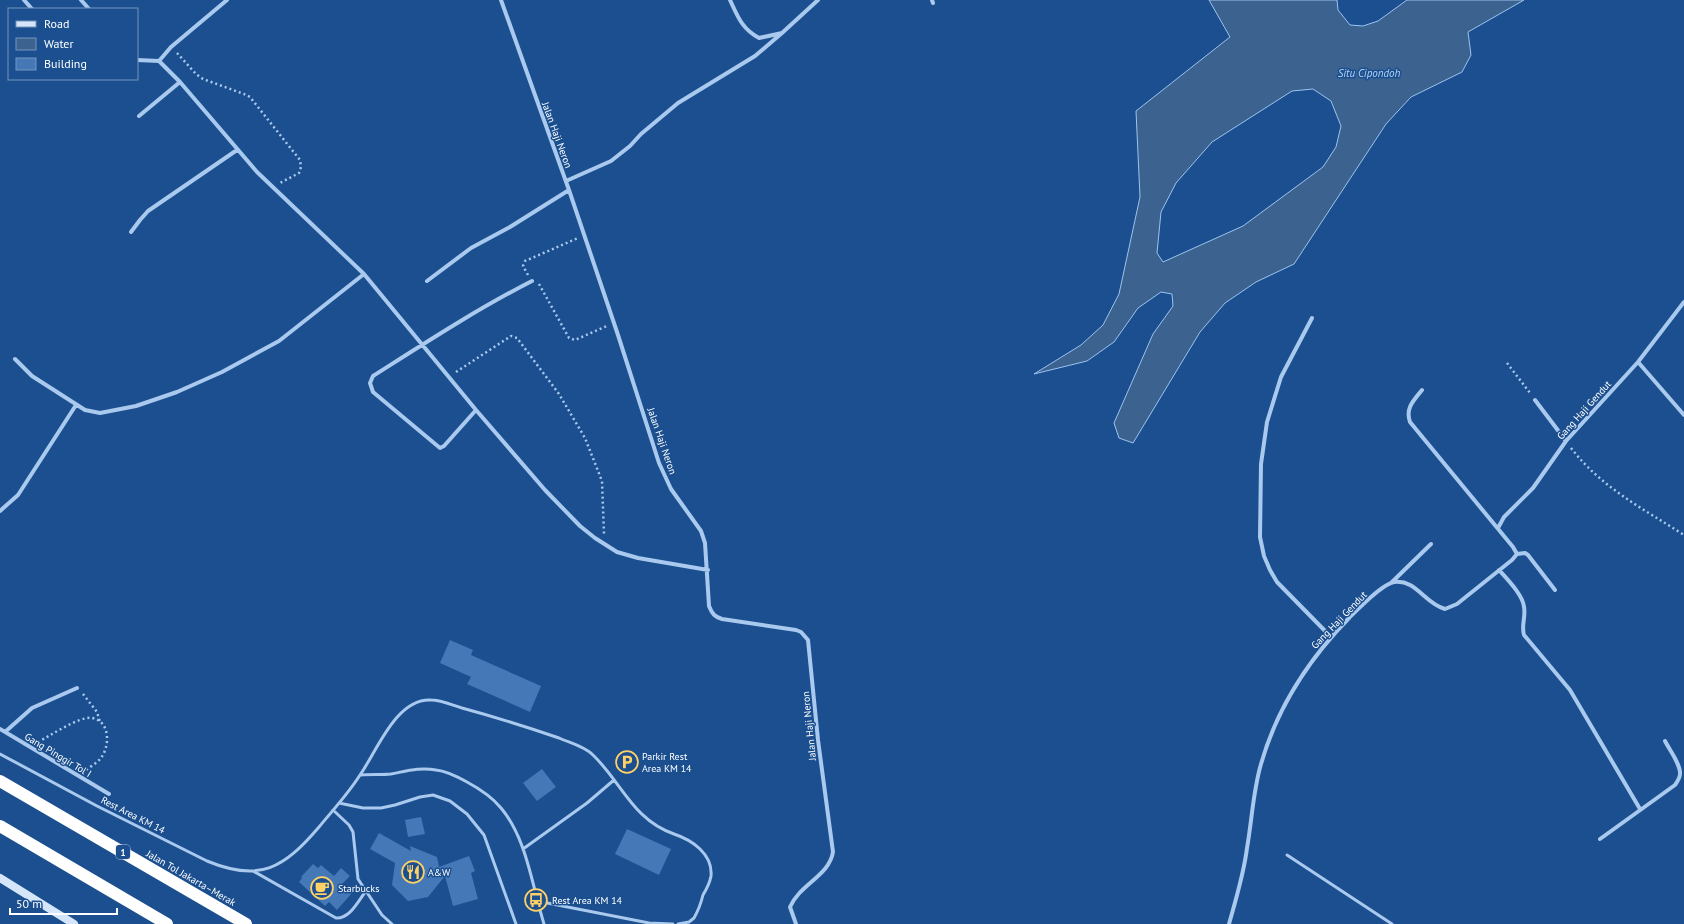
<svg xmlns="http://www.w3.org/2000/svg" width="1684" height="924" font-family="'PT Sans',sans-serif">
<rect width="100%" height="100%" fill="#1b4f8f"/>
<path fill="#3c6290" stroke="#9cc4f0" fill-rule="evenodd" d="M1209 0H1337L1338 10 1350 25 1363 26 1378 21 1407 0H1524L1468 32 1471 55 1462 72 1411 97 1386 124 1294 264 1256 282 1225 303 1200 332 1133 443 1119 438 1114 423 1153 334 1173 306 1172 294 1161 292 1138 308 1114 342 1087 361 1034 374 1081 345 1103 325 1119 294 1140 197 1136 111 1230 37ZM1313 89 1331 101 1341 126 1336 147 1323 167 1243 226 1163 262 1157 253 1161 212 1176 183 1212 142 1292 91Z"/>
<path fill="#4478b7" d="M450 640 473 650 471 655 541 686 530 712 467 684 471 677 440 663Z
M542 769 556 787 537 801 523 783Z
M421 817 425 834 408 837 405 820Z
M627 829 671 849 659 875 615 854Z
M379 833 411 851 410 846 437 857 439 867 469 856 475 871 471 873 478 899 453 906 445 876 428 897 408 901 392 885 395 863 370 849Z
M313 864 318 868 321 865 334 876 341 868 350 876 342 884 352 893 337 910 329 902 325 906 299 882 302 878 301 877Z"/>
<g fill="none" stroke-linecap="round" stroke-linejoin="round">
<path stroke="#a9c9ee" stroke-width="2.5" stroke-dasharray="2 3" stroke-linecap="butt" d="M177 53 196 74 203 79 244 94 250 97 300 160 301 167 299 173 280 183
M528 275 523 266 525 261 578 238
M539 284 569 338 575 340 607 326
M1507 363 1530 393
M456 372 511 336 517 338 559 394 585 438 602 481 604 534
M1571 448C1602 488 1642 508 1684 535
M83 694 97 712 100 722
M38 742C50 736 79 716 92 718 111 721 110 748 100 759 96 764 89 767 85 771"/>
<path stroke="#a9c9ee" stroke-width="3" d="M0 754 97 806 207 861C260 883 284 868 319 827 333 810 348 794 360 775 377 751 396 698 431 700 441 700 452 705 462 708 495 717 527 727 559 738 570 743 584 746 593 755 622 783 633 820 674 834 692 840 713 854 711 876 710 882 706 890 703 895 701 903 698 911 694 918L689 922 678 924
M361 775C371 774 381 775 391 774 407 771 420 767 436 770 447 771 458 777 467 782 480 789 492 797 501 808 527 839 532 886 544 924
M339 803 363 808H381L395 805 420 797 433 795 450 801 467 814 484 835 516 924
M333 810 349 825 353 832 358 879 382 915 392 924
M523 849 587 803 614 780
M1287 855 1392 924
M253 871 336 918C350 919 358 901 366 891
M537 901 649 923 673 924"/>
<path stroke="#a9c9ee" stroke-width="4" d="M24 0 32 9
M81 0 89 9
M501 0 569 190 618 335 659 463 671 489 701 531 705 543 709 606C712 614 715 617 722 619L796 630 801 632 808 640 818 740 833 852C829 876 800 884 790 907L796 924
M730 0C738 17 742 29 759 38L782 33 818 0
M932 0 933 3
M137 60 159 61 180 82 257 172 364 274 476 410 545 490 580 526 595 538 617 552 638 558 708 570
M159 61 171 47 227 0
M139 116 180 82
M566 181 611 161 630 146 641 134 678 103 755 56 782 33
M131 232 140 220 148 211 237 150
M427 281 471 248 510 227 569 190
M1312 318 1281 377 1267 422 1261 464 1260 537 1264 556 1270 570 1277 582 1331 637
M15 359 32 376 85 410 100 413 136 406 177 392 222 372 279 341 364 274
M1638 362 1684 415
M1422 390C1414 400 1405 408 1410 422L1513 547 1517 554
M1535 400 1566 441
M476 410 444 446 440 448 373 392 370 383 373 376C425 343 477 309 532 281
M0 511 18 495 76 405
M1498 528 1504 517 1533 488 1566 441 1638 362 1684 302
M1517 554 1525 553 1528 555 1555 590
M1499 570C1507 579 1523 595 1524 607 1526 617 1521 625 1524 635L1570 690 1640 809
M1392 582 1431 544
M0 729 109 794
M5 732 32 708 77 688
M1600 839 1675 785C1677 782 1680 778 1680 774 1681 765 1669 749 1665 741
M1229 924C1236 899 1244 873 1247 848 1252 820 1253 791 1261 764 1277 708 1309 659 1349 618 1358 609 1382 584 1394 582 1416 579 1424 603 1445 609L1457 604 1512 560 1517 554"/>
<path stroke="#d6e6fa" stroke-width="8" d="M0 878 74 924"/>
<path stroke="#fff" stroke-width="12" d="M0 781 246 924
M0 826 167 924"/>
</g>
<defs>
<g id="parking-ring" transform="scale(1.15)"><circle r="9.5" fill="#1b4f8f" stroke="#ffd166" stroke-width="1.5"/><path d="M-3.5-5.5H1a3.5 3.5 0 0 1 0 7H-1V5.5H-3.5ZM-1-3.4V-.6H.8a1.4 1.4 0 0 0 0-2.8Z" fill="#ffd166"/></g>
<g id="restaurant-ring" transform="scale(1.15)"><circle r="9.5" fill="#1b4f8f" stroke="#ffd166" stroke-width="1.5"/><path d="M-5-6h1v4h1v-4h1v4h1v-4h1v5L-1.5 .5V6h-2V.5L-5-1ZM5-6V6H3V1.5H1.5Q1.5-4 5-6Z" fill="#ffd166"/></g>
<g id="cafe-ring" transform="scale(1.15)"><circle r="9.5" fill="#1b4f8f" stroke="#ffd166" stroke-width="1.5"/><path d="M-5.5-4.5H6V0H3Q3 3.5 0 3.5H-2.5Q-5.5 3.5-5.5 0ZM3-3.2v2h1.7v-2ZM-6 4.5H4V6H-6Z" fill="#ffd166"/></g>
<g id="bus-ring" transform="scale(1.15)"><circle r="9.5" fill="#1b4f8f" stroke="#ffd166" stroke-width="1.5"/><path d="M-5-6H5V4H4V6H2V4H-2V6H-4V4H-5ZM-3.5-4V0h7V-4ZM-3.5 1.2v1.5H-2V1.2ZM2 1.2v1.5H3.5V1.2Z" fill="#ffd166"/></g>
</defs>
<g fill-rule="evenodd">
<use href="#parking-ring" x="627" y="762"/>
<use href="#restaurant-ring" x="413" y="872"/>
<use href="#cafe-ring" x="322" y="888"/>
<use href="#bus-ring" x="536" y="900"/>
</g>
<g text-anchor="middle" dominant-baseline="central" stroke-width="3" stroke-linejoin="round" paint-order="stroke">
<rect fill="#1b4f8f" stroke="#bbcadd" stroke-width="1" x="116" y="845" width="14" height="14" rx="3"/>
<g font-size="9" font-weight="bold" fill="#fff">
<text x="123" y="852">1</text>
</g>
<g font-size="10" fill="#fff" stroke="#1b4f8f">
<text transform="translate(557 135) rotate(70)">Jalan Haji Neron</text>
<text transform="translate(1584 410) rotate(-48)">Gang Haji Gendut</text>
<text transform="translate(662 441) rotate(71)">Jalan Haji Neron</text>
<text transform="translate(1339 620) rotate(-46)">Gang Haji Gendut</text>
<text transform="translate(809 726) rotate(-96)">Jalan Haji Neron</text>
<text transform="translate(58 755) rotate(31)">Gang Pinggir Tol I</text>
<text transform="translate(133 815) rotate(27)">Rest Area KM 14</text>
<text transform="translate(191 878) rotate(30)">Jalan Tol Jakarta–Merak</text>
</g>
<g font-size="10" fill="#fff" stroke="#1b4f8f" text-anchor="start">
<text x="642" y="756">Parkir Rest<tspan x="642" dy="12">Area KM 14</tspan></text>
<text x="428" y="872">A&amp;W</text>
<text x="338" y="888">Starbucks</text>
<text x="552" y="900">Rest Area KM 14</text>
</g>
<g font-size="11" font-style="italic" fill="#b5d3f5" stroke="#1b4f8f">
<text x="1369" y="73">Situ Cipondoh</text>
</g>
</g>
<rect x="8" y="8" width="130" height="72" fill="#1b4f8f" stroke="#7695bc"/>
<rect x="16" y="21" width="20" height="6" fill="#d6e6fa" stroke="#7695bc"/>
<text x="44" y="28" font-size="12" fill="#ffffff">Road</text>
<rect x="16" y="38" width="20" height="12" fill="#3c6290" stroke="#7695bc"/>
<text x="44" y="48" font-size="12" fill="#ffffff">Water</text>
<rect x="16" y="58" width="20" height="12" fill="#4478b7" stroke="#7695bc"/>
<text x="44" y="68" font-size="12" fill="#ffffff">Building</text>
<path d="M10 908v6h107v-6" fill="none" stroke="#ffffff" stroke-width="2"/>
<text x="16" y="908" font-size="12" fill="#ffffff" stroke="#1b4f8f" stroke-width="3" paint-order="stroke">50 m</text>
</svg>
